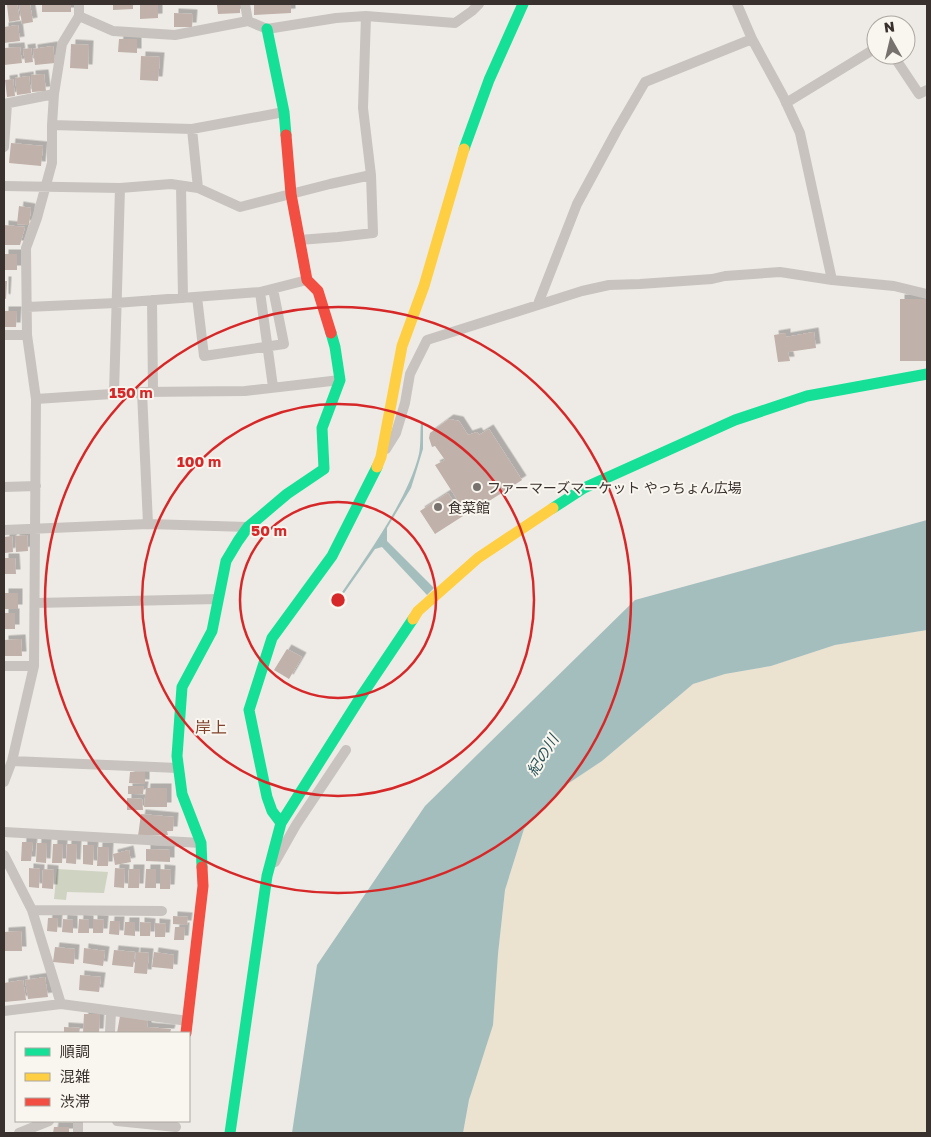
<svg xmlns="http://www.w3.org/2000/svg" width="931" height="1137" font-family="'Golos Text','Noto Sans JP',sans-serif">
<defs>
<filter id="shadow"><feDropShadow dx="4.5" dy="-4.5" stdDeviation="0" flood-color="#0004"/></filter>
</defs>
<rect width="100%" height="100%" fill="#eeebe6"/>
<path fill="#cfd3c2" d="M57 869 108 872 104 893 67 892 66 900 54 899Z"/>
<path fill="#ebe2d0" d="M927 630V1133H463L498 954 505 890 524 829 566 785 602 761 693 684 725 674 771 666 835 645Z"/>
<path fill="#a4bebd" d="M421 423H423V449L416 472 411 488 387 528V541L434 588 427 595 382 547 375 549 335 606 334 604C362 562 407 503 419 454 421 444 420 433 421 423Z
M927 520V630L835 645 771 666 725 674 693 684 602 761 566 785 524 829 505 890 498 954 493 1025 469 1100 463 1133H292L317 965 425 806 635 600Z"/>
<path fill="#c0b1aa" filter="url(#shadow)" d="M17 4 20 20 9 22 7 5Z
M19 4H30L33 22 22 24Z
M42 4H71V12H42Z
M113 4H133V9L113 10Z
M140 4H158V18L140 19Z
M240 4V13L218 14 217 5Z
M254 4H291V13L254 15Z
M174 13 193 14 192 27H174Z
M18 25 20 41 4 43V27Z
M119 39H137V53L118 52Z
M71 44 89 45 88 69 70 68Z
M53 46 55 63 35 65 33 49Z
M20 47 22 63 4 65V48Z
M31 48 33 62 25 63 23 49Z
M141 56 160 57 158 81 140 80Z
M44 74 46 91 32 92 31 75Z
M29 76 31 93 17 95 15 78Z
M13 79 15 96 7 97 5 80Z
M11 143 43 146 41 166 9 163Z
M19 206 31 208 29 225 17 224Z
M4 225 25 227 20 245H4Z
M4 254H17V270H4Z
M4 281H7L6 299 4 298Z
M900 299H926L927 357H926V361H900Z
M4 311H17L16 327H4Z
M814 332 816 348 788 352 790 361 778 362 774 335 786 333V337Z
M449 419 459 421 468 435 477 432 479 435 489 429 522 480 467 515 435 465 445 460 435 446 432 447 429 438 430 433Z
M448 493 463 516 435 534 420 511Z
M27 535 28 551 16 552 15 536Z
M12 536 13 552 5 553V537Z
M4 558H15L16 574H4Z
M4 593H18V609H4Z
M4 613H15V629H4Z
M21 639 22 656H4V640Z
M287 649 302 657 289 679 274 670Z
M145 771V784L129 783 130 772Z
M128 786H144L143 794H128Z
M146 788H167V807H144Z
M127 798 142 799 143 810H127Z
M141 814 174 817 173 831H167L168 835 138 836Z
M22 842H33L31 861H21Z
M37 843H47L46 863 36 862Z
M53 844H63L62 863H52Z
M67 844H77L76 864 66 863Z
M83 845H94L93 865 83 864Z
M98 847H109L108 866H97Z
M146 849 170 850V862L146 861Z
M129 850 131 862 115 865 113 854Z
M29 868 40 869 39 888 29 887Z
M115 868 125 869 124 888 114 887Z
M43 869 54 870 53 889 42 888Z
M129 869H140L139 888H128Z
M146 869H156V888H145Z
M160 869 171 870 170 889H160Z
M173 916 188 917 187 925 173 924Z
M48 918H58L57 932 47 931Z
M63 919 73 920V933L62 932Z
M79 919 89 920V933H78Z
M93 919 104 920 103 933H93Z
M110 921H120L119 935 109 934Z
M125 922H135V936L124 935Z
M140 922 151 923 150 936H140Z
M155 923 166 924 165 937H155Z
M175 927H185L184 940H174Z
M21 931 22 951H4V932Z
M55 947 75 949 74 964 53 962Z
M84 948 105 951 103 966 83 963Z
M114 950 135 952 133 967 112 965Z
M136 952 149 953 147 974 134 973Z
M154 952 174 955 173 969 152 967Z
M80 975 101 977 99 992 79 990Z
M45 977 48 997 28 999 25 980Z
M23 980 26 1000 4 1002V983Z
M84 1014H100L99 1033H83Z
M120 1016 148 1021 147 1027 171 1029 170 1033H117Z
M64 1027 80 1028 79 1033H64Z
M54 1127H69V1133H53Z"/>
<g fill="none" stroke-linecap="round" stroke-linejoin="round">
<path stroke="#c8c3be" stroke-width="10" d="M245 4 248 21 267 29 336 18 366 16 455 23 472 11 479 4
M737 4 752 39 783 96 800 133 832 280
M79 16 113 31 175 35 248 21
M893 55 919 94 927 90
M54 94 62 44 79 16V4
M786 103 876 48
M4 104 54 94 52 125V163L37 218 26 248 27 335 36 399 34 666 12 761 4 782
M52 125 192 129 284 112
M192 129 198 188
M4 147 7 104
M4 186 120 188 171 184 198 188 240 207 330 184 371 175 363 108 366 16
M181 186 183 298
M299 240 338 237 373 233 371 175
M260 292 273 387
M197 297 204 356 284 344 273 289
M152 300 153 392
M538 304 577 204 617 130 645 82 752 39
M27 307 116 303 260 292 307 280
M4 335H27
M142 392 148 524
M114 393 120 188
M36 399 142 392 245 391 340 380
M386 449 396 433 405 403 410 374 427 340 582 291 609 285 640 284 712 279 725 276 780 272 832 280 894 286 927 294
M4 487 36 486
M4 530 148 524 248 527
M35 603 218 599
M4 666H34
M12 761 178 768
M4 832 201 843
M4 855 32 910 61 1004 188 1021
M275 862 296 825 346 750
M32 910 162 911
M4 1011 61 1004
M110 1033 111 1011
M117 1121 176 1127
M19 1133 49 1121
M78 1133V1121"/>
<path stroke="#16e098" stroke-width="11" d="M267 29 284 112 286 135
M464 149 489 80 523 4
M553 508 584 488 735 420 807 396 927 374
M281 823 272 811 267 797 249 710 272 638 332 556 377 467
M202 867 201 843 182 794 177 756 182 687 212 631 226 561 238 541 248 527 287 494 324 469 322 428 340 380 335 347 331 333
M230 1133 267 876 281 823 362 695 413 619"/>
<path stroke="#ffcf43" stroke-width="11" d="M377 467 381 457 402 346 424 286 464 149
M413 619 418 611 478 558 553 508"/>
<path stroke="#f24e42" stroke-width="11" d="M286 135 291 194 307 280 318 291 331 333
M186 1033 203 886 202 867"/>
</g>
<g fill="none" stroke="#d62828" stroke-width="2.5">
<circle cx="338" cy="600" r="98"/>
<circle cx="338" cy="600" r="196"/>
<circle cx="338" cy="600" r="293"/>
</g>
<g fill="#78726e" stroke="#f9f5ef" stroke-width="2">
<circle cx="477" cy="487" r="5"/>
<circle cx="438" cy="507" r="5"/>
</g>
<g text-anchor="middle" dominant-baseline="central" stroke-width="4" stroke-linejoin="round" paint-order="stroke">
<g font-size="14" fill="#39312d" stroke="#f9f5ef" text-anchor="start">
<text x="487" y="487">ファーマーズマーケット やっちょん広場</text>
<text x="448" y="507">食菜館</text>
</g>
<g font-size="15" font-style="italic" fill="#265257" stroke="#f9f5ef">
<text transform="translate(542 755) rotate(-58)">紀の川</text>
</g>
<g font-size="16" fill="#80432e" stroke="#f9f5ef">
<text x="211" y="727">岸上</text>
</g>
</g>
<circle cx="338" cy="600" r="8" fill="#d62828" stroke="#f9f5ef" stroke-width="2.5"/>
<g font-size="15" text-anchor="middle" font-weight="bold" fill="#d62828" stroke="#f9f5ef" stroke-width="4" stroke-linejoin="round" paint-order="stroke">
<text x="131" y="398">150 m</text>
<text x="199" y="467">100 m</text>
<text x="269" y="536">50 m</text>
</g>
<rect width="931" height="1137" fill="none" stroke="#39312d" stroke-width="10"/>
<rect x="15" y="1032" width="175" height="90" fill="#f9f5ef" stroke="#aca7a1"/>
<rect x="25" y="1048" width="25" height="8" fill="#16e098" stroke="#aca7a1"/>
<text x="60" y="1057" font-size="15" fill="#39312d">順調</text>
<rect x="25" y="1073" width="25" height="8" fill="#ffcf43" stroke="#aca7a1"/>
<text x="60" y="1082" font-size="15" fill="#39312d">混雑</text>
<rect x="25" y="1098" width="25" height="8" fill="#f24e42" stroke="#aca7a1"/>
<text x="60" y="1107" font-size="15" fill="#39312d">渋滞</text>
<g transform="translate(891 40) rotate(352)"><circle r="24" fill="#f9f5ef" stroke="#aca7a1"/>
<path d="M0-4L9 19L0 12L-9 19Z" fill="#78726e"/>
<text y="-8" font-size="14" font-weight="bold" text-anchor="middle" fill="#39312d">N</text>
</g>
</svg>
